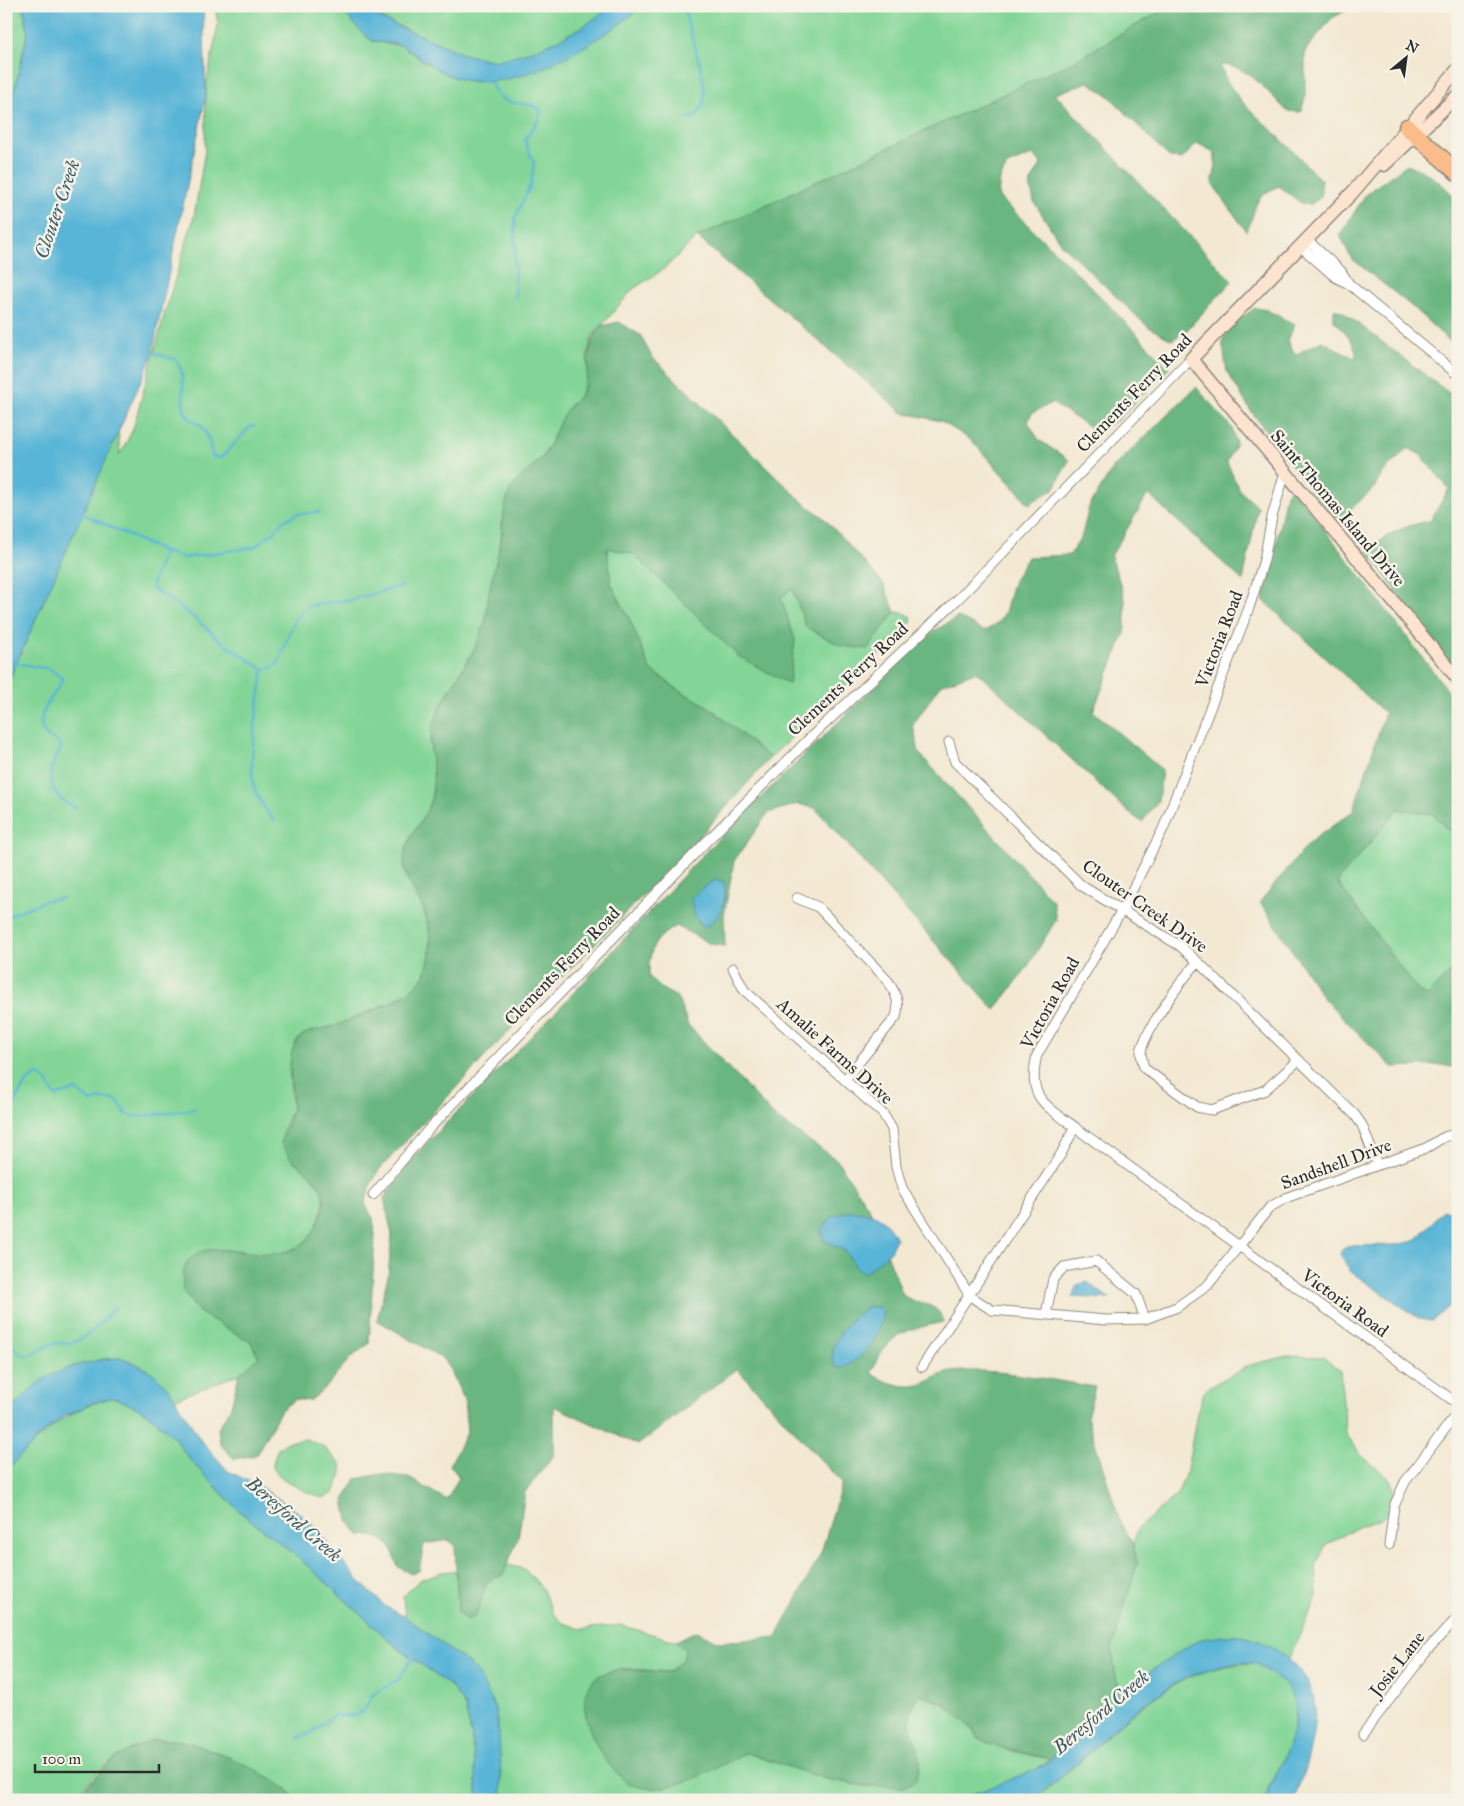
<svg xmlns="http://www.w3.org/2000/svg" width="1464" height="1806" font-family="'IM FELL Great Primer',serif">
<rect width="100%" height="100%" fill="#f7f3e8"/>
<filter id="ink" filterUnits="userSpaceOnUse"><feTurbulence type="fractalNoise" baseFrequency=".02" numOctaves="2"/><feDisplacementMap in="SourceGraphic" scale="10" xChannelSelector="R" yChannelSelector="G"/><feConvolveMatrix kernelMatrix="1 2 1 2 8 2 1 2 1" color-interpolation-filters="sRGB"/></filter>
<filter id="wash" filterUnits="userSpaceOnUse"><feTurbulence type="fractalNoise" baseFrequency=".0096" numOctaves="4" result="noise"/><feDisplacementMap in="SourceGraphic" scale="20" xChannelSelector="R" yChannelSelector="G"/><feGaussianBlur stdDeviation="1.12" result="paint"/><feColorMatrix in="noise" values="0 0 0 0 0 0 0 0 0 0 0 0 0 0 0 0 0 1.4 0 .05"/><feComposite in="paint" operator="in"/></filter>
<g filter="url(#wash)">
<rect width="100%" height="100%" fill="#f3e8d2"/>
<path fill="#82d597" stroke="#568061" d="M6 6H23L28 31 6 128Z
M215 6H340L372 41 403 46 424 62 481 81C532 82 603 38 643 6H1170L1071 63 697 237 664 269 633 289 592 337 587 357 588 375 580 396 569 406 544 455 529 470 502 520 501 539 485 624 476 646 441 705 430 741 434 782 431 799 425 816 411 836 405 853 404 868 408 880 423 908 430 934V957L425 975 412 990 395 1000 336 1026 302 1035 289 1066 292 1108 283 1130 293 1161 306 1169 321 1189 325 1206 315 1232 296 1250 267 1255 236 1250 183 1292 199 1312 251 1342 259 1358 239 1374 175 1399 154 1374 145 1369 122 1358 103 1359 66 1370 43 1380 6 1414V558L118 428 120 455 133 429 165 312 194 217 205 150 206 86 218 25Z
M366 6H612C588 28 528 59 495 61 473 62 443 45 423 36 403 28 382 22 366 6Z
M607 548 634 554 679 597 788 684 795 640 781 598 792 588 806 626 867 649 895 612 904 613 912 617 911 623 770 758 709 707 677 689 650 669 630 620 611 584Z
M1398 809 1433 814 1458 840V964L1427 996 1419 992 1337 882Z
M1288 1356 1323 1357 1340 1371 1346 1434 1361 1455 1391 1480 1396 1505 1381 1519 1358 1527 1326 1545 1316 1566 1317 1596 1289 1659 1259 1641 1188 1646 1119 1698 1112 1649 1137 1563 1133 1544 1138 1528 1177 1495 1187 1470 1197 1413 1205 1389 1250 1365Z
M110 1398 118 1399 146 1412 173 1436 191 1461 238 1510 298 1557 398 1648 452 1687 465 1706 472 1738 478 1800H295C289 1785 265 1776 252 1769 174 1726 131 1730 71 1800H6V1471C37 1438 65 1410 110 1398Z
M306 1439 324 1447 341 1464 342 1474 334 1493 322 1498C310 1494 275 1479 273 1466 273 1461 276 1454 277 1450L287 1442Z
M508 1565 524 1569 533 1578 542 1588 553 1613 563 1623 581 1629 620 1625 676 1641 685 1650 684 1659 669 1672 618 1668 635 1786 663 1787 696 1777 746 1753 826 1779 865 1786 905 1787 915 1744 910 1727V1710L920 1695C941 1701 950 1707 966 1722 970 1726 973 1733 978 1737 991 1748 1034 1756 1051 1759 1032 1778 980 1791 954 1800H502L500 1761 478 1673 465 1661 405 1617 403 1597 419 1580 442 1572Z
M1254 1663C1266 1670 1284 1678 1290 1691 1307 1722 1277 1769 1265 1800H1032C1107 1747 1153 1667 1254 1663Z"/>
<path fill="#69b680" stroke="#4a7056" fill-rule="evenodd" d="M1355 6 1332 18 1305 51V98L1301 112 1287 111C1269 94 1247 63 1220 65 1231 97 1258 116 1281 139 1295 152 1307 167 1321 180V197L1310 205 1301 203 1279 186C1249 199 1259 208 1246 231L1212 183 1216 166 1214 152 1197 143 1182 159 1170 158 1109 96 1088 82 1055 94 1232 281 1186 331 1172 340 1147 326 1061 244 1034 202 1030 184 1041 164 1032 155 1007 165 1000 179 998 196 1094 290 1169 368 1118 420 1096 431 1052 403 1032 413 1028 422 1039 440 1069 460 1054 489 1029 504 971 440 941 421 903 413 697 237 1071 63 1168 7Z
M1406 165C1429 171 1441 183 1458 200V349L1410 305 1351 258 1340 235 1366 194Z
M1255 308 1267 310 1295 325 1287 340 1295 355 1322 341 1356 359C1357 342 1345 332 1334 321V309L1343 312 1458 400V667L1446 660 1367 551C1386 534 1405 525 1430 521L1449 489 1421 455 1408 448 1382 474 1374 488 1341 518 1334 517 1321 504 1251 411 1227 372 1222 340 1232 324Z
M619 322 640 335 652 357 806 505 823 517 883 583 895 612 867 649 841 646 806 627 792 588 781 598 795 640 789 684 738 656 634 554 607 548 611 584 630 620 650 669 677 689 709 707 770 758 682 856 524 1015 379 1170 370 1186 365 1204 373 1218 375 1235 369 1344 350 1358 329 1384 310 1401 295 1399 281 1410 256 1455 234 1459 220 1444 218 1428 231 1407 239 1374 259 1357 251 1342 199 1312 183 1292C183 1285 182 1272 185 1266 206 1221 292 1290 319 1220 323 1210 327 1199 321 1188 314 1176 304 1170 294 1161 289 1157 285 1149 281 1143 283 1130 291 1118 292 1106 294 1085 285 1064 295 1044 302 1029 323 1030 337 1025 360 1016 418 995 426 972 433 950 431 927 422 906 414 889 400 873 405 852 410 832 427 818 432 796 437 771 425 745 435 720 448 687 473 660 484 626 487 616 487 604 489 593 492 575 497 558 501 541 504 523 502 506 511 489 518 476 535 468 544 455 554 441 557 422 568 408 572 402 578 400 581 394 593 369 582 351 601 326Z
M1196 387 1232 428 1236 443 1227 462 1239 490 1258 507 1243 581 1148 494 1111 556 1125 599V633L1093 711 1162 770 1158 801 1142 822 1128 812 982 676 975 672 940 685 913 725 919 753 1053 901 1056 920 1026 969 995 1010 815 808 798 804 768 813 734 861 724 916 725 946 711 944 676 926C653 939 649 950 649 976L662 989 677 997 688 1025 776 1118 837 1160 870 1210 903 1295C918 1307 939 1300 943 1322 902 1331 889 1332 871 1373 883 1382 907 1390 922 1384 930 1381 938 1375 946 1373 984 1365 1055 1381 1095 1387L1087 1417 1119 1519 1133 1544 1137 1563 1112 1649 1119 1698 1076 1733 1051 1759 991 1745 979 1737 967 1723 942 1702 920 1695C898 1725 917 1731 920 1761 921 1767 917 1775 916 1780L905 1787 865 1786 826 1779 746 1753C714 1768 672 1797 635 1786 605 1776 562 1696 599 1676 622 1663 644 1673 669 1672L684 1659 685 1650 676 1641 696 1631 720 1642 777 1637 821 1553 842 1483 737 1369 638 1445 554 1406V1455L525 1492 518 1539 503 1575 487 1582 476 1616 467 1620 458 1614 455 1545 448 1540 424 1544 419 1571 411 1574 397 1566C392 1542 383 1536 359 1535L348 1520 344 1500 356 1479 381 1474 407 1477 447 1500 459 1477 450 1465 467 1431 464 1399 445 1360 377 1320 388 1276 392 1235 384 1198 416 1154 565 1002 712 845 929 634 958 617 984 631C1011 619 1005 603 1014 581 1018 572 1024 565 1028 557L1070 555 1082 535 1089 507 1113 468ZM717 879 701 925 694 914 701 889Z
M1291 488 1302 500 1458 704V840L1433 814 1398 809 1337 882 1419 992 1427 996 1458 965V1068L1441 1065 1392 1067 1324 999 1260 902 1310 842 1353 811 1385 713 1263 600 1270 576 1286 493Z
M152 1740C162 1740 173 1739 183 1741 206 1747 287 1778 295 1800H71L116 1757Z"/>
<path fill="#59b5d7" stroke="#427081" d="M23 6H203L206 95 151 358 6 687V128L28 31Z
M340 6H366L377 17 463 54 495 61 528 52 556 41 584 26 612 6H643C600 41 521 92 464 80 440 75 424 59 404 47 396 42 384 44 374 41 364 38 347 15 340 6Z
M717 879 724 882C729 896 720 923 704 927L694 914 691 899 701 889Z
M849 1211C872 1211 886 1217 896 1239L889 1253 865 1273 859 1271 845 1251 824 1241 822 1229 832 1216Z
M1443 1211 1458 1212V1293L1449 1307 1432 1321 1420 1319 1351 1272 1340 1254 1343 1249 1350 1246 1395 1245 1415 1241Z
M1087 1282 1110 1299 1072 1297 1077 1285Z
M869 1307H879L883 1312C880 1336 865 1359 842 1368L836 1367C823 1347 851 1315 869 1307Z
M122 1358 135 1363 154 1374 169 1389 200 1439 228 1471 259 1486 298 1512 314 1526 358 1580 385 1606 405 1617 465 1661 478 1673 495 1708 499 1733 502 1800H478L472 1738 465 1707 452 1687 398 1648 298 1557 238 1510 191 1461 173 1436 146 1412 118 1399 110 1398 93 1403 65 1416 43 1433 6 1471V1414C18 1403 30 1388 43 1380 65 1366 97 1359 122 1358Z
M1223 1636C1230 1636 1239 1635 1246 1637 1278 1645 1315 1674 1315 1710 1315 1740 1304 1772 1294 1800H1265C1280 1763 1320 1702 1272 1674 1267 1671 1259 1664 1253 1663 1242 1661 1229 1665 1219 1667 1141 1685 1094 1756 1032 1800H954L992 1787 1045 1765 1076 1733 1145 1675 1188 1646 1203 1639Z"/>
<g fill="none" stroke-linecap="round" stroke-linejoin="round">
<path stroke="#59b5d7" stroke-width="2.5" d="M684 6C687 31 711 83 703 105 701 110 697 114 694 118L687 119
M490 82C493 86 495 92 499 96 510 107 529 100 541 110L539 119 525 140 534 164 531 184 515 218V297
M149 351 176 360C189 379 179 392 185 412 188 419 197 422 202 427 209 436 211 446 212 456L221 458 250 427 254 426
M81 513 164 552 184 558 254 547 273 533 283 521 297 514 320 512
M164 552 151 587 191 615 222 642 263 669 274 667 279 661 295 619 305 608 316 604 351 600 402 586
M15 663 50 669 63 679C56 695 30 718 46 735 50 738 56 741 60 744L61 749C44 772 48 797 76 808
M263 669C260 698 246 764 255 790 259 800 267 812 274 820
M6 917 44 901 62 898
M6 1115C19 1101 20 1082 38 1075L46 1080 55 1096 76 1090 91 1102 99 1099 117 1100 126 1114 139 1117 195 1109
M6 1347H13C29 1365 34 1351 50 1345 57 1342 65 1344 73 1342 91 1337 102 1319 116 1307
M298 1738 311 1733 334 1715 356 1716 365 1709 372 1695 399 1679 412 1658"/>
</g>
</g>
<g filter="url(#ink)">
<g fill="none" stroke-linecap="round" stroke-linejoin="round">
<g stroke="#8f8a7e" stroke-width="11">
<path id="street" d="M1307 240 1341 271 1349 284
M1301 247 1335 277 1349 284 1458 375
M1285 472 1272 517 1264 560 1249 608 1163 829 1122 910 1037 1055C1026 1101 1047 1105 1080 1131L1458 1404
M949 742 955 762 1082 886 1180 946 1198 962 1355 1115 1362 1125 1377 1164
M797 898 818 907 888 981C896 994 900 1002 896 1017L846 1078
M1198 962C1183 977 1144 1032 1141 1052 1141 1057 1143 1063 1144 1068L1197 1107 1212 1110 1265 1090 1299 1060
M733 968 744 990 883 1114 892 1129 896 1167 902 1188 970 1296 992 1310 1106 1320 1145 1319 1177 1307 1208 1285 1270 1207 1288 1197 1426 1148 1444 1137 1458 1133
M373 1195 429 1129 705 843 812 736 959 598 1191 359
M1046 1314 1053 1279 1064 1267 1096 1261 1136 1294 1145 1319
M922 1367 1061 1154 1075 1127
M1389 1545 1394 1506 1405 1482 1458 1412
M1363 1734 1430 1647 1458 1617"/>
</g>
<g stroke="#8f8a7e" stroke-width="15">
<path id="secondary" d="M1458 69 1352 193 1191 359 1458 679
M1384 165 1458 95"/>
</g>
<g stroke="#8f8a7e" stroke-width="19">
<path id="highway" d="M1407 127 1458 173"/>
</g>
<use href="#street" stroke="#fff" stroke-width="9"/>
<use href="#secondary" stroke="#fde4d0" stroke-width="12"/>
<use href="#highway" stroke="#f9bc8a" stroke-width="16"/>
</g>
</g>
<g text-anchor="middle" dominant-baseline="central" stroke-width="5" stroke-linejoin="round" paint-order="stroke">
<g font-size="18" fill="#2b2b2b" stroke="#f7f3e8">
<text transform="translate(1134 393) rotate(-46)">Clements Ferry Road</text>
<text transform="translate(1338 508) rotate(50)">Saint Thomas Island Drive</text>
<text transform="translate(1219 639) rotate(-69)">Victoria Road</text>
<text transform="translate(848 679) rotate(-43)">Clements Ferry Road</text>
<text transform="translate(1145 906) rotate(35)">Clouter Creek Drive</text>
<text transform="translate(562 966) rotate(-46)">Clements Ferry Road</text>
<text transform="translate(1050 1003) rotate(-61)">Victoria Road</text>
<text transform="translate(835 1051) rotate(42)">Amalie Farms Drive</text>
<text transform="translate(1336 1164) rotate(-20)">Sandshell Drive</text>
<text transform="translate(1345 1303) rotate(36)">Victoria Road</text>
<text transform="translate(1397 1664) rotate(-52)">Josie Lane</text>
</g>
<g font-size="19" font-style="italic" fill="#3b5b67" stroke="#f7f3e8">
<text transform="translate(57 209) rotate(-71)">Clouter Creek</text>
<text transform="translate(294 1519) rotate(41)">Beresford Creek</text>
<text transform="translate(1101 1712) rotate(-40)">Beresford Creek</text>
</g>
</g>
<rect width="1464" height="1806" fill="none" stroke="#f7f3e8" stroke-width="25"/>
<g transform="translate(1406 58) rotate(29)" stroke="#f7f3e8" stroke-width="4" paint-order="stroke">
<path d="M0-4L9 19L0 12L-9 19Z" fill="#2b2b2b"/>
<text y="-8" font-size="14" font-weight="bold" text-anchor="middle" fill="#2b2b2b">N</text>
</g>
<path d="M35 1764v8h124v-8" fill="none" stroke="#2b2b2b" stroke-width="2.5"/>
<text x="42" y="1764" font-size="15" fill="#2b2b2b" stroke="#f7f3e8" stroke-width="4" paint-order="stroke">100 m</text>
</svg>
